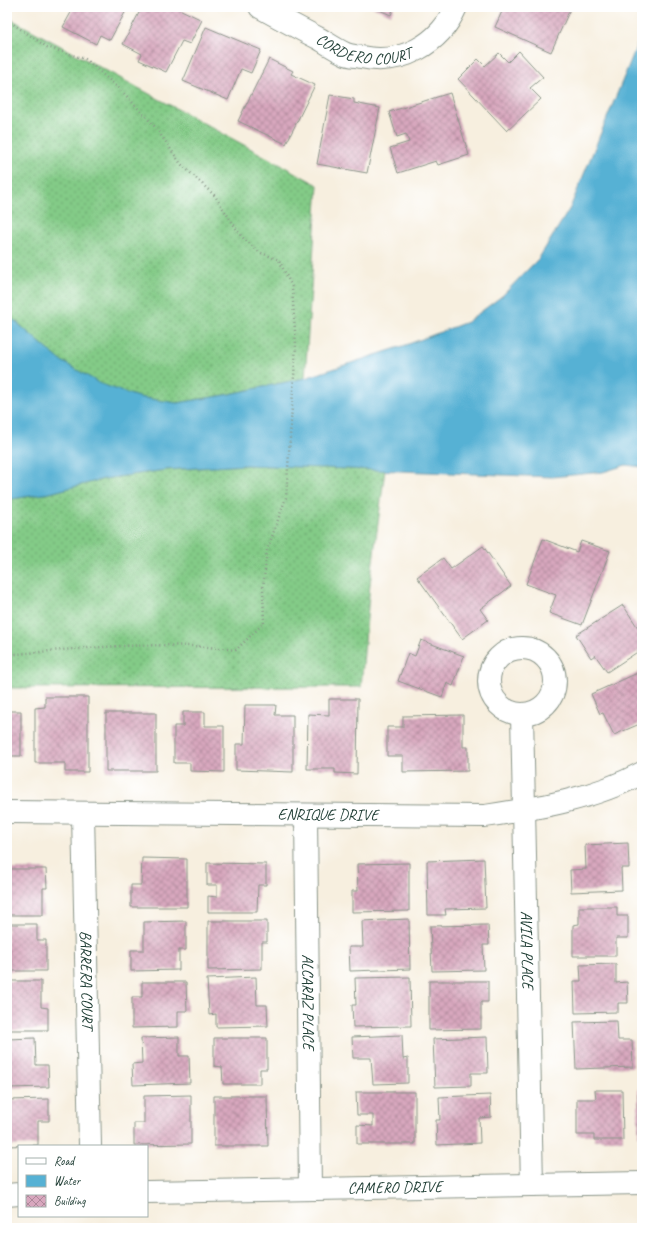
<svg xmlns="http://www.w3.org/2000/svg" width="649" height="1235" font-family="Caveat,sans-serif">
<defs>
<pattern id="grass-dots" width="8" height="8" patternUnits="userSpaceOnUse"><rect width="8" height="8" fill="#83cb87"/><path d="M2 2h.1M6 6h.1" fill="none" stroke="#6ba66f" stroke-width="1.8" stroke-linecap="round"/></pattern>
<pattern id="building-cross-hatch" width="8" height="8" patternUnits="userSpaceOnUse"><rect width="8" height="8" fill="#d8a7be"/><path d="M0 0l8 8M0 8l8-8" fill="none" stroke="#af899b"/></pattern>
</defs>
<rect width="100%" height="100%" fill="#fff"/>
<filter id="ink" filterUnits="userSpaceOnUse"><feTurbulence type="fractalNoise" baseFrequency=".025" numOctaves="2"/><feDisplacementMap in="SourceGraphic" scale="8" xChannelSelector="R" yChannelSelector="G"/><feConvolveMatrix kernelMatrix="1 2 1 2 8 2 1 2 1" color-interpolation-filters="sRGB"/></filter>
<filter id="wash" filterUnits="userSpaceOnUse"><feTurbulence type="fractalNoise" baseFrequency=".012" numOctaves="4" result="noise"/><feDisplacementMap in="SourceGraphic" scale="16" xChannelSelector="R" yChannelSelector="G"/><feGaussianBlur stdDeviation="0.9" result="paint"/><feColorMatrix in="noise" values="0 0 0 0 0 0 0 0 0 0 0 0 0 0 0 0 0 1.4 0 .05"/><feComposite in="paint" operator="in"/></filter>
<g filter="url(#wash)">
<rect width="100%" height="100%" fill="#f7efdf"/>
<path fill="url(#grass-dots)" stroke="#51845e" d="M7 17 318 185 305 378 225 395 177 403 138 397 101 384 60 360 15 321 7 317Z
M246 465 385 470 370 584 361 687 7 688V498L12 499 50 493 104 479 165 470Z"/>
<path fill="#56b1d4" stroke="#3a7784" d="M642 33V467L626 465 603 472 552 477 246 465 165 470 104 479 50 493 12 499 7 498V317L15 321 60 360 101 384 138 397 177 403 225 395 305 378 406 345 467 322 502 296 539 258 570 208Z"/>
<g id="blocks">
<path fill="url(#building-cross-hatch)" d="M74 7H128L110 40 100 35 96 44 63 27Z
M142 7H175L202 20 190 44 182 41 166 72 139 60 142 54 123 44Z
M372 7H394L391 15Z
M504 7H571L551 52 495 27Z
M206 27 261 50 251 73 241 69 228 100 183 81Z
M519 51 543 77 530 88 541 99 507 131 458 79 478 59 485 66 499 53 508 62Z
M269 59 293 71 291 74 315 85 286 144 238 121Z
M450 93 469 155 438 165 436 161 398 173 390 148 409 142 406 134 397 137 389 112Z
M330 95 354 99V103L380 108 367 173 317 164Z
M543 539 577 552 581 541 610 551 582 625 549 613 556 595 526 584Z
M483 546 511 586 480 609 488 620 462 639 417 577 443 558 451 569Z
M623 605 642 634V649L607 672 595 655 591 658 576 635Z
M421 640 464 656 453 686 447 683 442 697 398 681 408 653 415 656Z
M642 671V723L614 735 603 713 600 714 591 694Z
M45 697H88V772H65V763H35V708L45 707Z
M329 699H358L357 774 335 773V769H307L308 714 329 715Z
M245 705H276L275 715H293V772L236 770V744H244Z
M7 711H21V756H7Z
M183 712H205V726H224V772L190 771V763H174V726H183Z
M106 713H156V771H106Z
M463 715V747H468V771L403 772V756H387V727H403V716Z
M628 843 629 868H621L622 890 571 892 570 870 586 869 585 845Z
M142 858 187 859V907H131V885H141Z
M484 859 486 908 445 909 446 915H428L427 861Z
M207 863 266 864V885H258L257 912H208V896L217 897V885H207Z
M409 863V911L352 912V891H358L357 864Z
M7 869H46L47 888H43V915H7Z
M579 907H617V916H628V938H616V956H573V925L579 924Z
M409 919 410 969 350 971 349 947H363L362 921Z
M186 921V950H179V970L131 971V950H144V922Z
M208 921H267V942H262V969L208 970Z
M7 924H37V940H46V971H7Z
M488 925 489 945H483L484 970 432 971 430 926Z
M616 964V983L627 982 628 1003H618V1012L575 1013 574 981H581L580 965Z
M256 977 257 1005H267L268 1026 216 1027V1014L209 1015 207 979Z
M410 977 411 1026 353 1027 352 1005H356L355 978Z
M7 981H41V1007L48 1008V1030H7Z
M429 981H488V1002H481V1029L429 1030Z
M142 982H186L187 1011H178V1027L132 1028V997H142Z
M617 1021 618 1040H632L633 1067 576 1069 574 1022Z
M402 1035 403 1059 408 1058V1083L373 1084 371 1058H353L352 1037Z
M179 1037V1056H189L190 1083 133 1085 132 1064 142 1063 141 1038Z
M487 1037 488 1073H471V1086L435 1087 433 1039Z
M35 1038 36 1065H48L49 1087 7 1088V1039Z
M214 1038H267V1069H260V1084H223L222 1067 214 1066Z
M638 1088H642V1136H638Z
M595 1090H622L623 1140H594V1135H577V1099H596Z
M356 1092H415V1144H357V1125L373 1126V1115H357Z
M191 1095V1144L134 1145V1123H144V1096Z
M490 1095 491 1117 479 1118 480 1143 437 1145 436 1120H440L439 1097Z
M214 1096H267L268 1146H214Z
M49 1099V1121H38V1145L7 1146V1100Z"/>
</g>
</g>
<g filter="url(#ink)">
<use href="#blocks" fill-opacity="0" stroke="#8b968a" stroke-width="1"/>
<g fill="none" stroke-linecap="round" stroke-linejoin="round">
<g stroke="#8b968a" stroke-width="24">
<g id="minor">
<path id="s1" d="M260 7C280 18 300 29 320 39 328 44 337 50 346 54 351 56 357 56 361 57 401 66 440 44 456 7"/>
<circle cx="522" cy="681" r="33"/>
<path id="s2" d="M522 714 532 1185"/>
<path id="s3" d="M7 812 485 816C538 808 594 799 642 773"/>
<path id="s4" d="M83 813 90 1146"/>
<path id="s5" d="M306 815 310 1189"/>
<path id="s6" d="M147 1192 642 1183"/>
<path d="M7 1195 19 1194"/>
</g>
</g>
<path stroke="#8b968a" stroke-width="2.5" stroke-dasharray="1 3" stroke-linecap="butt" d="M7 20 47 47 85 59 121 90 156 128 181 164 215 196 241 236 259 252 279 260 292 287 296 345 286 498 267 550 263 588 264 623 236 650C160 640 82 648 7 655"/>
<use href="#minor" stroke="#fff" stroke-width="22"/>
</g>
</g>
<g text-anchor="middle" dominant-baseline="central" stroke-width="4" stroke-linejoin="round" paint-order="stroke">
<g font-size="16" fill="#1f3d34" stroke="#fff">
<text stroke="none"><textPath href="#s1" startOffset="115">CORDERO COURT</textPath></text>
<text stroke="none"><textPath href="#s3" startOffset="321">ENRIQUE DRIVE</textPath></text>
<text stroke="none"><textPath href="#s2" startOffset="236">AVILA PLACE</textPath></text>
<text stroke="none"><textPath href="#s4" startOffset="167">BARRERA COURT</textPath></text>
<text stroke="none"><textPath href="#s5" startOffset="187">ALCARAZ PLACE</textPath></text>
<text stroke="none"><textPath href="#s6" startOffset="248">CAMERO DRIVE</textPath></text>
</g>
</g>
<rect width="649" height="1235" fill="none" stroke="#fff" stroke-width="24"/>
<rect x="18" y="1145" width="130" height="72" fill="#ffffff" stroke="#a5b1ae"/>
<rect x="26" y="1158" width="20" height="6" fill="#ffffff" stroke="#a5b1ae"/>
<text x="54" y="1165" font-size="12" fill="#1f3d34">Road</text>
<rect x="26" y="1175" width="20" height="12" fill="#56b1d4" stroke="#a5b1ae"/>
<text x="54" y="1185" font-size="12" fill="#1f3d34">Water</text>
<rect x="26" y="1195" width="20" height="12" fill="url(#building-cross-hatch)" stroke="#a5b1ae"/>
<text x="54" y="1205" font-size="12" fill="#1f3d34">Building</text>
</svg>
